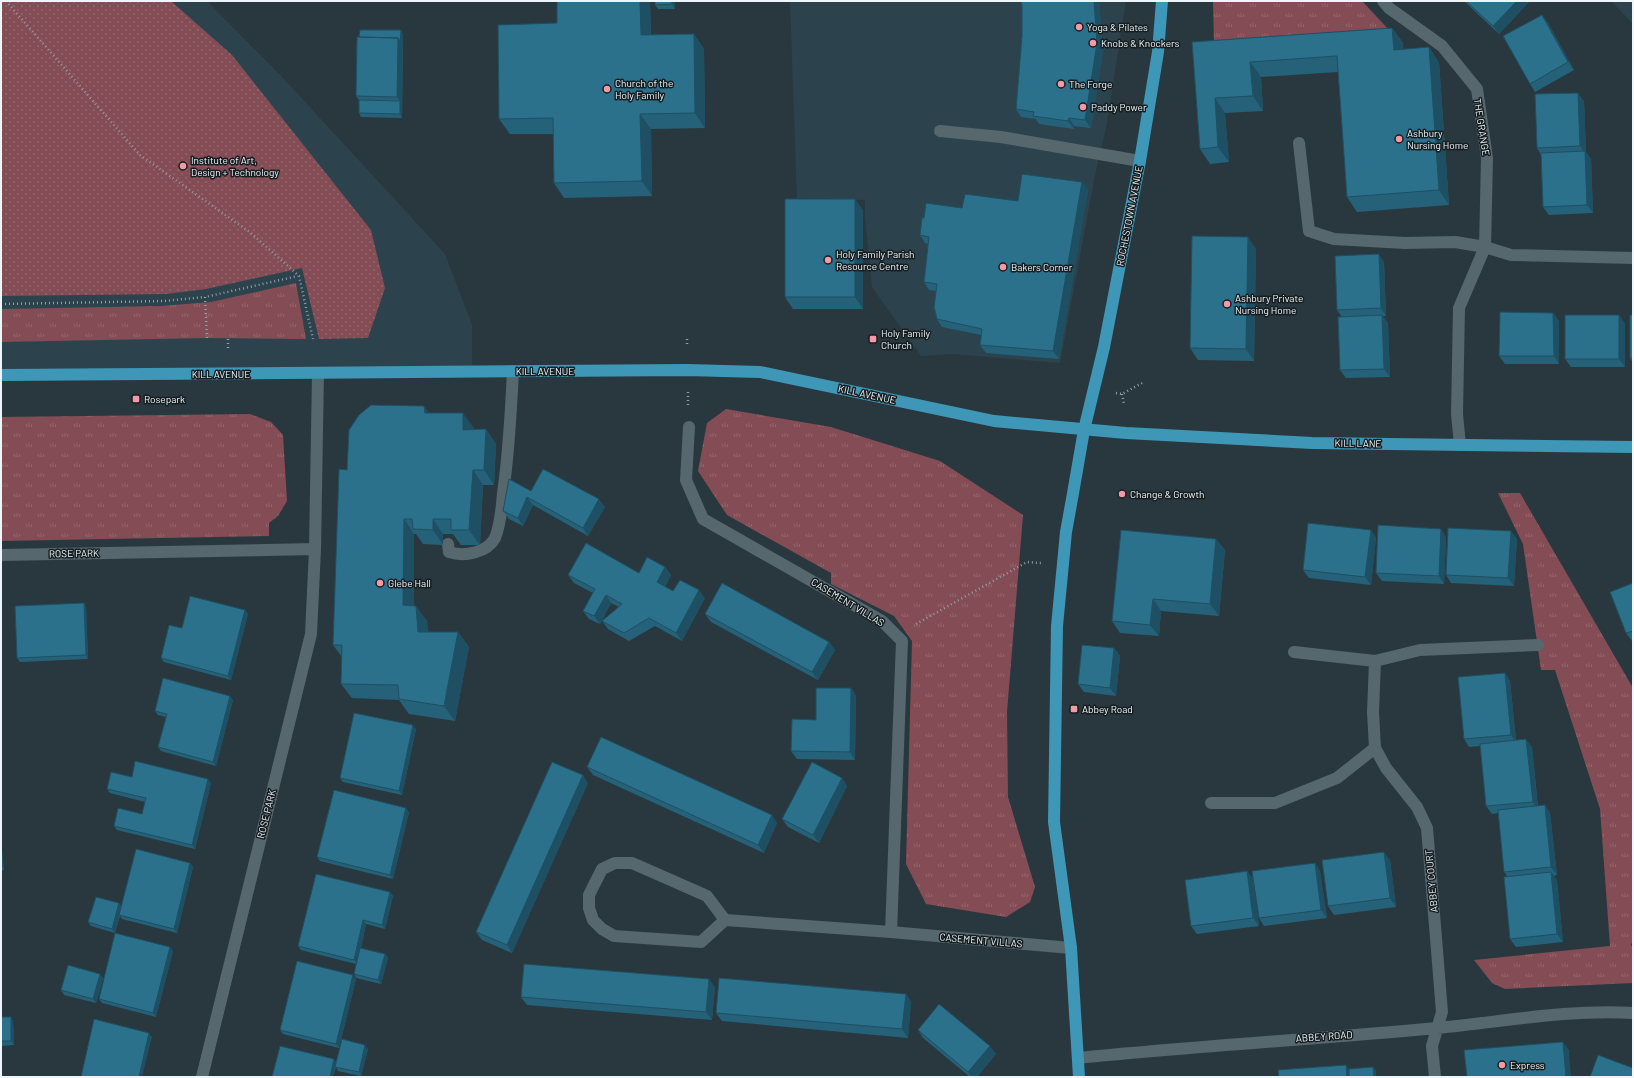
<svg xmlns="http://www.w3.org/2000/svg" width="1634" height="1078" font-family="Barlow,sans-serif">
<defs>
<pattern id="grass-tufts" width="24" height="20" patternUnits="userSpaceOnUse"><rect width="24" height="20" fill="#844c54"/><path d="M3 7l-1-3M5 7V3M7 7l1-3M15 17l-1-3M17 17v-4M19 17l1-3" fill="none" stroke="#96666e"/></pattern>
<pattern id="park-dots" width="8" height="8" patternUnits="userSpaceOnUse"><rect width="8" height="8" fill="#844c54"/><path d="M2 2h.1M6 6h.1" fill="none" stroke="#96666e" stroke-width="1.8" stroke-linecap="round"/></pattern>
</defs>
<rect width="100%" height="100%" fill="#29383f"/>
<path fill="#2c434d" d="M1 1H207L284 79 445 254 472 325V372L1 375Z
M790 1H1126L1106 128 1095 175 1060 363 953 354 921 356 872 287 865 217V200L797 198Z
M1611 1H1633V24Z"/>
<path fill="url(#grass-tufts)" d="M1213 1H1362L1391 32 1214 46Z
M296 283 306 339 207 338 1 342V309L161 306 211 302Z
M726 409 831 427 940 461 1023 515 1007 712 1008 797 1035 887 1030 902 1006 917 926 904 906 864 912 641 894 616 831 584V573L727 515 698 471 707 423Z
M250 414 271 422 283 435 287 501 278 516 269 523V536L1 541V417Z
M1498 493H1520L1633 688V939L1631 945 1633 948V983L1505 989 1492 983 1474 960 1610 946 1600 809 1555 670H1541L1523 544Z"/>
<path fill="url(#park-dots)" d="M1 1H171L232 55 371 230 385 288 368 338 319 339 302 268 206 289 166 294 1 296Z"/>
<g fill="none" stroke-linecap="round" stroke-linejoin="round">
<path stroke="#929ea3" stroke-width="2.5" stroke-dasharray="1 3" stroke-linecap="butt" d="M6 1 140 155 251 233 299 276 313 339
M1 304 164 301 205 297
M207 338 205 297 298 276
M228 339V350
M687 339V347
M688 392V405
M1116 393 1122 394 1144 382
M1122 394 1124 404
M916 624 1027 562 1041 563"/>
<path stroke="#56676e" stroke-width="12" d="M1383 1 1389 8 1442 46 1477 89 1487 158 1485 247 1459 308 1457 414 1460 445
M940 131 1001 137 1140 161
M1299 143 1309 231 1334 239 1405 243 1455 242 1485 247 1511 255 1633 258
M689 427 686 480 703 519 882 621 902 641 891 932
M448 544 449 552C464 557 487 553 495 538 500 526 502 506 503 493 509 452 511 412 513 371
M1 555 315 549
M1294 652 1375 661
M1211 803H1275L1337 778 1375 748
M725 920 701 942 614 936 602 929 593 920 589 908V895L602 869 615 863H632L707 896 725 920 891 932 1071 948
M1078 1058C1198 1046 1318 1039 1437 1028 1502 1022 1567 1009 1633 1013
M202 1077 311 634 315 549 318 373
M1435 1077 1432 1046 1442 1012 1427 828 1417 807 1386 768 1375 748 1373 712 1375 661 1420 650 1538 645"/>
<path stroke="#3f97b7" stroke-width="12" d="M1 375 687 370 760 372 994 421 1126 433 1312 443 1633 447
M1079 1077 1071 948 1054 822 1057 626 1066 532 1072 499 1084 430 1104 347 1140 161 1158 52 1162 1"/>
</g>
<path fill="#256178" d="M650 1 651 35 694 34 704 49 705 128 651 129 652 196 564 198 554 183 553 134H510L499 119Z
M675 1V9H658L655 5Z
M1021 1H1099L1103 51 1091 128 1074 126V129L1039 124 1036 119 1021 117 1016 109 1022 36V6Z
M1464 1H1528L1529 2 1499 34Z
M1542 15 1548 23 1574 70 1535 92 1530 84Z
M1392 28 1403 43V49L1439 62 1449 205 1357 212 1347 197 1338 72 1261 77 1263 111 1225 113 1229 162 1210 164 1200 149 1192 42Z
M401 30 403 35 402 118 361 117 359 113V100L356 96 359 37Z
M1584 101 1586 152 1591 159 1593 213 1549 215 1543 207 1541 155 1537 148Z
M1082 182 1088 190 1059 359 986 353 980 345 981 335 942 327 937 319 936 291 929 290 924 282 928 244 925 243 920 235 924 218 962 208 1018 201Z
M855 199 863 211V309H793L785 297Z
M1256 249 1254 361 1198 360 1190 348Z
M1384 262 1386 316H1383L1388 323 1390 377 1346 378 1340 370 1342 317 1337 310Z
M1553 313 1559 321V364H1505L1499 356Z
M1633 315V363L1630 358Z
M1625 323V367H1571L1565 359Z
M430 413 474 428V429H486L496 444 494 485H483L480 545H461L453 534H443V545L423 544 416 534H414V606L427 621 428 632H458L469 647 455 721 409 714 399 700 352 698 341 684 342 657 333 645 347 470Z
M531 491 605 507 588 536 533 505 523 526 509 519 503 511Z
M1371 530 1376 538 1371 585 1309 578 1303 570Z
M1446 537 1444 584 1382 581 1376 573Z
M1216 539 1225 550 1219 616 1161 611 1159 636 1120 633 1112 621Z
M1517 539 1514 586 1451 583 1446 575Z
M665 567 671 575 665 587 673 591 705 598 682 641 655 626 629 641 608 629 602 621 619 607 611 603 600 624 589 619 583 611 593 593 574 583 568 575 639 573Z
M1633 583V641H1632L1626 633Z
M86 607 88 659 20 662 17 658Z
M248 614 231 680 164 662 161 658 182 628Z
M705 614 829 642 835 650 818 680 711 622Z
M1114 648 1120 656 1116 696 1084 692 1078 684Z
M1505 673 1510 681 1516 740 1532 747 1538 806 1545 805 1550 813 1557 875 1554 876 1557 880 1563 942 1516 947 1510 939 1507 876 1504 872 1498 813 1492 814 1486 806 1480 746 1469 747 1464 739Z
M851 688 856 696 855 760 797 759 791 751 816 720Z
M233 700 216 766 161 751 158 747 166 717 158 715 155 711Z
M416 729 402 795 343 782 340 778Z
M587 767 777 823 764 853 593 775Z
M132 777 211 783 195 849 117 830 114 826 142 814 145 802 110 793 107 789Z
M842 778 847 786 819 843 788 827 782 819Z
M588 783 512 953 482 940 476 932Z
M409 812 393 879 320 861 317 857Z
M1 843 4 870 1 871Z
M1390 860 1396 907 1334 915 1328 906Z
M190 863 193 867 177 933 122 919 120 916 115 933 91 926 88 922 119 903 121 906Z
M1315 863 1320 871 1327 918 1264 926 1259 918Z
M1247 871 1253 879 1259 926 1197 934 1191 926Z
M390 892 393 896 385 929 366 924 361 948 385 954 388 958 381 984 356 978 354 974 356 964 301 950 298 946Z
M173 951 156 1017 102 1003 99 999Z
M103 978 96 1003 64 995 61 990Z
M356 979 339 1048 283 1034 280 1030Z
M715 987 712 1020 527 1005 521 997Z
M906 994 911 1002 908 1038 722 1021 716 1013Z
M1 1017H11L13 1021 14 1045 1 1046Z
M918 1030 996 1054 977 1077H970L923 1038Z
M368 1049 361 1076 338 1071 336 1067 333 1077 336 1062Z"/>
<path fill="#1e4f62" d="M640 1H650L651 50 641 35Z
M672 1H675V9L672 4Z
M1094 1H1099L1103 51 1091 128 1085 120Z
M1517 1H1528L1529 2 1499 34 1493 26Z
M1542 15 1548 23 1574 70 1568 62Z
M1392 28 1403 43 1404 65 1394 50Z
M401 30 403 35 402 118 400 114V101L397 97 398 38Z
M694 34 704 49 705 128 695 113Z
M1429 47 1439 62 1449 205 1439 190Z
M1250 62 1261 77 1263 111 1253 96Z
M1578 93 1584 101 1586 152 1591 159 1593 213 1587 205 1585 153 1580 146Z
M1215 98 1225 113 1229 162 1218 147Z
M640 114 651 129 652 196 642 181Z
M1069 118 1074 126V129L1068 121Z
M1082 182 1088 190 1059 359 1053 351Z
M855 199 863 211V309L855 297Z
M1248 237 1256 249 1254 361 1246 349Z
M1379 254 1384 262 1386 316 1381 308Z
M1553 313 1559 321V364L1554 356Z
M1382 315 1388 323 1390 377 1384 369Z
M1619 315 1625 323V367L1619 359Z
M424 406 435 421 425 413Z
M463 413 474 428 473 444 463 430Z
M486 429 496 444 494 485 484 470Z
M473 470 483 485 480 545 469 530Z
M527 497 533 505 523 526 518 518Z
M599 499 605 507 588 536 583 528Z
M404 519 414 534V620L403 605Z
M433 519 443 534V545L433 530Z
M1441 529 1446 537 1444 584 1439 576Z
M1371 530 1376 538 1371 585 1365 577Z
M1511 531 1517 539 1514 586 1508 578Z
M1216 539 1225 550 1219 616 1210 604Z
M665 567 671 575 663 590 657 582Z
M699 590 705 598 682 641 676 633Z
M606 595 611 603 600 624 594 616Z
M1153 599 1161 611 1159 636 1150 625Z
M84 603 86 607 88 659 86 655Z
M416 606 427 621 429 647 418 632Z
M245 610 248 614 231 680 228 676Z
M458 632 469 647 455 721 444 706Z
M829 642 835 650 818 680 812 672Z
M1114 648 1120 656 1116 696 1110 688Z
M1505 673 1510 681 1516 743 1511 735Z
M851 688 856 696 855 760 850 752Z
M230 696 233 700 216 766 213 762Z
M413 725 416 729 402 795 399 791Z
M1526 739 1532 747 1538 810 1533 802Z
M583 775 588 783 512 953 507 945Z
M842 778 847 786 819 843 813 835Z
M208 779 211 783 195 849 192 845Z
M1545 805 1550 813 1557 875 1551 867Z
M406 808 409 812 393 879 390 875Z
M772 815 777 823 764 853 758 845Z
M1 843 4 870 2 866Z
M1384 852 1390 860 1396 907 1390 898Z
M190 863 193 867 177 933 174 929Z
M1315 863 1320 871 1327 918 1321 910Z
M1247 871 1253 879 1259 926 1253 918Z
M1551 872 1557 880 1563 942 1557 934Z
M390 892 393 896 385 929 382 925Z
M119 903 122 907 115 933 112 929Z
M363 920 366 924 357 964 354 960Z
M170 947 173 951 156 1017 153 1013Z
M385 954 388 958 381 984 378 980Z
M100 974 103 978 96 1003 93 999Z
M353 975 356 979 339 1048 336 1044Z
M709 979 715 987 712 1020 706 1012Z
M906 994 911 1002 908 1038 902 1029Z
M11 1017 13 1021 14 1045 11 1041Z
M149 1033 152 1037 142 1077H139Z
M1563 1042 1569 1050 1571 1077H1566Z
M365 1045 368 1049 361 1076 359 1072Z
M990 1046 996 1054 977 1077H972L968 1072Z
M334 1059 337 1063 333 1077H330Z
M1346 1065 1351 1073 1352 1077H1347Z
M1373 1067 1376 1071V1077H1374Z"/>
<path fill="#2b718c" stroke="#1e4f62" d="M557 1H640L641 35 694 34 695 113 640 114 642 181 554 183 553 118 499 119 498 25 557 23Z
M655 1H672V4L655 5Z
M1021 1H1094L1097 43 1085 120 1069 118 1068 121 1033 116 1034 112 1016 109 1022 36V6Z
M1466 1H1517L1493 26Z
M1542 15 1568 62 1530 84 1503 36Z
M1392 28 1394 50 1429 47 1439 190 1347 197 1337 56 1250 62 1253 96 1215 98 1218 147 1200 149 1192 42Z
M360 30H401L400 42 398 38 359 37Z
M357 37 398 38 397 97 356 96Z
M1578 93 1580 146 1537 148 1535 94Z
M359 100 400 101V114L359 113Z
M1585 151 1587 205 1543 207 1541 153Z
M1022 174 1082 182 1053 351 980 345 982 329 937 319 934 307 937 284 924 282 929 237 920 235 922 218H924L926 203 962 208 965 194 1018 201Z
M785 199H855V297H785Z
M1192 236 1248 237 1246 349 1190 348Z
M1379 254 1381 308 1337 310 1335 256Z
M1500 312 1553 313 1554 356H1499Z
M1382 315 1384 369 1340 370 1338 317Z
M1565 315H1619V359H1565Z
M1630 315H1633V358H1630Z
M371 405 424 406 425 413H463V430L486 429 484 470H473L469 530H451V519H433V530L413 529 412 519H404L403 605 416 606 418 632H458L444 706 399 699 398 685 341 684 342 645H333L339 469 347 470 349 430 359 415Z
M543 469 599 499 583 528 527 497 518 518 503 511 509 479 531 491Z
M1308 523 1371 530 1365 577 1303 570Z
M1378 525 1441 529 1439 576 1376 573Z
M1448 528 1511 531 1508 578 1446 575Z
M1121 530 1216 539 1210 604 1153 599 1150 625 1112 621Z
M586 543 639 573 647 557 665 567 657 582 673 591 680 580 699 590 676 633 649 618 624 633 602 621 622 604 606 595 594 616 583 611 595 589 568 575Z
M722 583 829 642 812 672 705 614Z
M1633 583V631L1626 633 1610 592Z
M190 596 245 610 228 676 161 658 169 625 182 628Z
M84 603 86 655 17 658 15 606Z
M1082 645 1114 648 1110 688 1078 684Z
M1505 673 1511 735 1464 739 1458 677Z
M163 678 230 696 213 762 158 747 167 714 155 711Z
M816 688H851L850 752 791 751 792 719 816 720Z
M354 713 413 725 399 791 340 778Z
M601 737 772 815 758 845 587 767Z
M1526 739 1533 802 1486 806 1480 744Z
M135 761 208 779 192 845 114 826 118 808 142 814 146 798 107 789 111 772 132 777Z
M552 762 583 775 507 945 476 932Z
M812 762 842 778 813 835 782 819Z
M334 790 406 808 390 875 317 857Z
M1545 805 1551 867 1504 872 1498 810Z
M136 849 190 863 174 929 119 915Z
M1384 852 1390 898 1328 906 1322 860Z
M1315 863 1321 910 1259 918 1252 871Z
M1247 871 1253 918 1191 926 1185 880Z
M1551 872 1557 934 1510 939 1504 877Z
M316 874 390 892 382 925 363 920 354 960 298 946Z
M96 897 119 903 112 929 88 922Z
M115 933 170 947 153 1013 99 999Z
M360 948 385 954 378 980 354 974Z
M297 961 353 975 336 1044 280 1030Z
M524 964 709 979 706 1012 521 997Z
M68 965 100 974 93 999 61 990Z
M719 978 906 994 902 1029 716 1013Z
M939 1004 990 1046 968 1072 918 1030Z
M1 1017H11V1041H1Z
M94 1019 149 1033 139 1077H81Z
M342 1039 365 1045 359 1072 335 1067Z
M1563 1042 1566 1077H1467L1464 1050Z
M280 1046 334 1059 330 1077H272Z
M1598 1055 1633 1068V1077H1590Z
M1346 1065 1347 1077H1279L1278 1070Z
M1373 1067 1374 1077H1349V1069Z"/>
<g fill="#f49aa6" stroke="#171e21" stroke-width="1.5">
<circle cx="1079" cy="27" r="4"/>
<circle cx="1093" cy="43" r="4"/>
<circle cx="1061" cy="84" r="4"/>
<circle cx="607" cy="89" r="4"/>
<circle cx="1083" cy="107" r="4"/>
<circle cx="1399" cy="139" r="4"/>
<circle cx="183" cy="166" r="4"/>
<circle cx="828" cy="260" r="4"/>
<circle cx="1003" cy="267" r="4"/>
<circle cx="1227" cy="304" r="4"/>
<rect x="869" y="335" width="8" height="8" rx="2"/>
<rect x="132" y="395" width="8" height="8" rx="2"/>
<circle cx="1122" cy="494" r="4"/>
<circle cx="380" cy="583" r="4"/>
<rect x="1070" y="705" width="8" height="8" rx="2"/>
<circle cx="1502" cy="1065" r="4"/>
</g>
<g text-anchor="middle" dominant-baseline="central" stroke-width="3" stroke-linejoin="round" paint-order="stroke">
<g font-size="10" fill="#edf6fa" stroke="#171e21" text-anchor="start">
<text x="1087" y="27">Yoga &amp; Pilates</text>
<text x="1101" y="43">Knobs &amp; Knockers</text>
<text x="615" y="83">Church of the<tspan x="615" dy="12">Holy Family</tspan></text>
<text x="1069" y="84">The Forge</text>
<text x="1091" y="107">Paddy Power</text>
<text x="1407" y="133">Ashbury<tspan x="1407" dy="12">Nursing Home</tspan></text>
<text x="191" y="160">Institute of Art,<tspan x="191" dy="12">Design + Technology</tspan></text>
<text x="836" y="254">Holy Family Parish<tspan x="836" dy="12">Resource Centre</tspan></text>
<text x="1011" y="267">Bakers Corner</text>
<text x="1235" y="298">Ashbury Private<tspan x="1235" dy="12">Nursing Home</tspan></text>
<text x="881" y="333">Holy Family<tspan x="881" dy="12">Church</tspan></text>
<text x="144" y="399">Rosepark</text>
<text x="1130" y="494">Change &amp; Growth</text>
<text x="388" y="583">Glebe Hall</text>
<text x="1082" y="709">Abbey Road</text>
<text x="1510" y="1065">Express</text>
</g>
<g font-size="10" fill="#edf6fa" stroke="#171e21">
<text transform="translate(1482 127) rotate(81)">THE GRANGE</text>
<text transform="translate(1129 216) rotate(-79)">ROCHESTOWN AVENUE</text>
<text x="545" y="371">KILL AVENUE</text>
<text x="221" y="374">KILL AVENUE</text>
<text transform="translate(867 394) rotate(12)">KILL AVENUE</text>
<text transform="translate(1358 443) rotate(1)">KILL LANE</text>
<text transform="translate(74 553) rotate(-1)">ROSE PARK</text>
<text transform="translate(848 602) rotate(31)">CASEMENT VILLAS</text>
<text transform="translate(266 814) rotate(-76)">ROSE PARK</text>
<text transform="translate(1431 881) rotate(-95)">ABBEY COURT</text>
<text transform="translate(981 940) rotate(5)">CASEMENT VILLAS</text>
<text transform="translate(1324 1036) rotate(-4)">ABBEY ROAD</text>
</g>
</g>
<rect width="1634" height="1078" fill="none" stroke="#edf6fa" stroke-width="4"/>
</svg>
